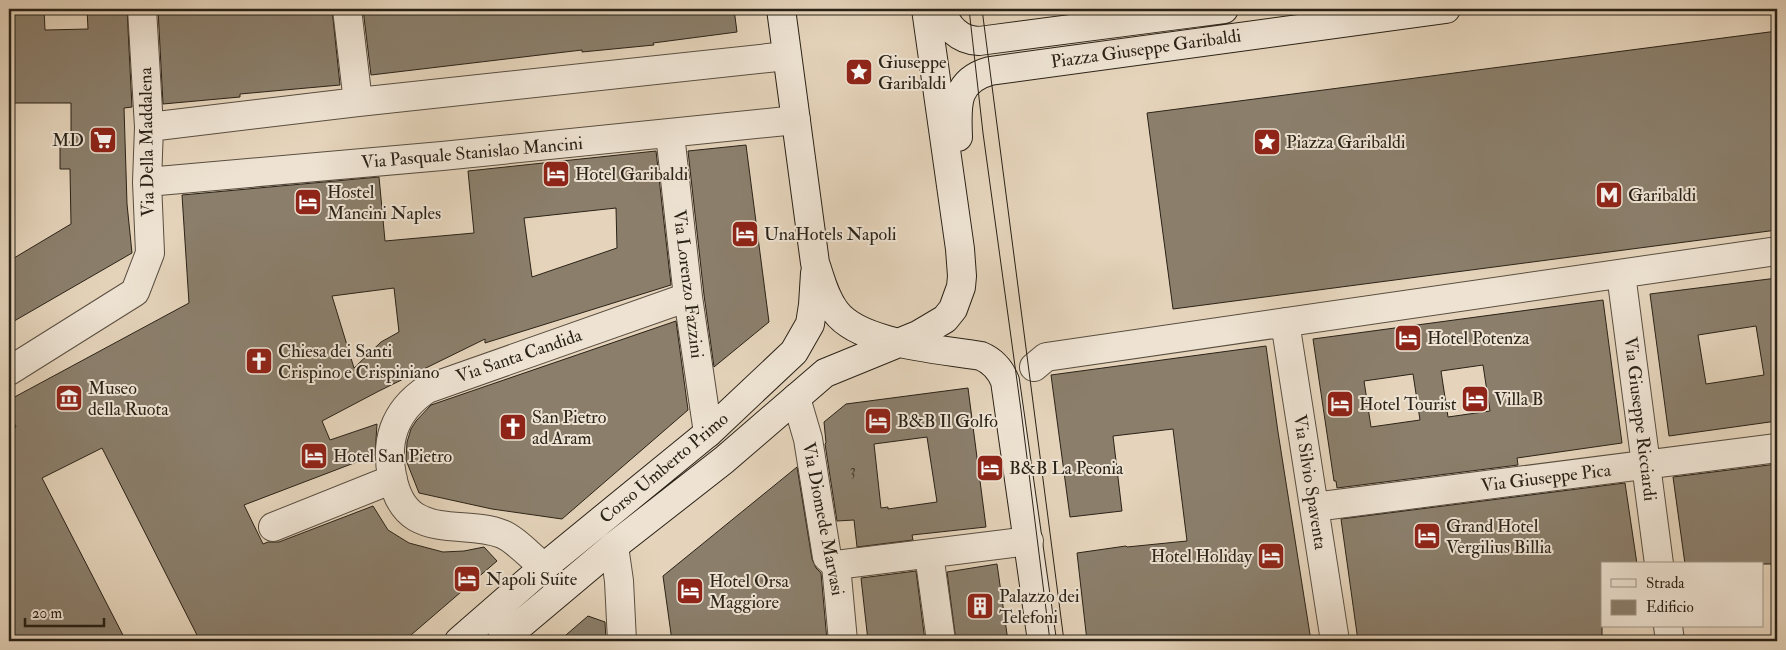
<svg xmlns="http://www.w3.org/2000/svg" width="1786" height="650" font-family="'IM FELL Double Pica',serif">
<rect width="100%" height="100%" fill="#e5d4bb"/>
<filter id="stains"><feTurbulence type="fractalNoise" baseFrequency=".004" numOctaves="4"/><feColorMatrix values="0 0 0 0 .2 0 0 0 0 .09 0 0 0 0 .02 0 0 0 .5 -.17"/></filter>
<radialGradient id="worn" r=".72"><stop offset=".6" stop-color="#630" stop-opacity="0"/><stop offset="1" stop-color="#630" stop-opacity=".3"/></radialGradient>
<path fill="#8b7f6c" stroke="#2a2217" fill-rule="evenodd" d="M9 9H44L45 30 88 29 87 9H127L132 107 124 108 127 204 132 253 9 324V261L71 224 70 169H60V142H71V103H9Z
M158 9H332L340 85 240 94V97L163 104Z
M363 9H734L737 32 653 43 654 45 582 52V50L371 75Z
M1777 31V230L1173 309 1147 113Z
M746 145 769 322 714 367 704 295 688 151Z
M656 151 671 285 485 343V339L379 391 322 421 330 440 377 424 375 455 244 505 263 544 268 542H279L373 506 388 530 409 543 443 552 464 551 484 547 497 561 404 641H200L102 448 42 478 126 641H9V431L16 427 9 412V400L189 303 182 195 379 177 385 241 474 233 468 171ZM616 208 617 248 532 277 524 218ZM394 288 399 332 381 342 354 368 332 296Z
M1777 278V421L1669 436 1650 294ZM1756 326 1764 375 1706 384 1698 335Z
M1603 300 1622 443 1517 458 1518 465 1337 488 1336 481H1334L1313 339ZM1483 365 1490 411 1448 417 1441 371ZM1413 374 1420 420 1371 427 1364 381Z
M676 321 688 410 562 519 492 509 419 493 406 460 407 442 411 429 416 421 431 405Z
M1266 346 1278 432 1311 641H1087L1077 553 1126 546 1127 547 1187 541 1173 429 1113 436 1122 511 1070 517 1051 375Z
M968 388 986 527 912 535 913 540 857 547 854 520 837 521 825 444 826 443 824 422 846 404ZM927 437 937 502 888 509V507L881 508 874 444Z
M1777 464V564H1685L1673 477Z
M797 467 812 559 816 568 821 573 827 641H672L663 576Z
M1625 483 1637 564H1602V641H1358L1341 519Z
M997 564 1008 641H956L947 572Z
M916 571 925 641H868L861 578Z
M588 616 605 622 606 641H559Z"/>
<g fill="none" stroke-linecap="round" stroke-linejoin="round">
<g stroke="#594e40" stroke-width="30">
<path id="street" d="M347 9 358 102
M149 127 358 102 787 56
M670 134 688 297 708 433
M147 182 442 156 796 120
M1621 274 1659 564
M1285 322 1335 641
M1034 367 1046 357 1777 251
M9 371 135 292 150 253 147 182 149 127 142 9
M796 398 808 439 827 557 836 565 843 641
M1314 507 1777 448
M273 527 393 479
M614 546 619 581 622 641
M929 554 941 641
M836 565 1029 541
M544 567C532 558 515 539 502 534 475 523 442 532 416 517 391 502 385 455 394 429 400 412 412 399 427 389L688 297
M1668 626 1670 641"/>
</g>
<g stroke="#2a2217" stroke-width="30">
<path id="secondary" d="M781 9 815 263C821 280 825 298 836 312 861 345 942 349 981 356 993 361 1000 369 1005 381L1042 641
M942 9C947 28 959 40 979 41L1224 9
M958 137C957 106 954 81 990 71L1446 9
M459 641 544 567 708 433 794 352 810 324 813 305 815 273
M501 641 614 546 724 460 825 373 918 335 945 319 953 309 961 287 962 276 960 249 926 9"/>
</g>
<use href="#street" stroke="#eee3d3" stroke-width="28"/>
<use href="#secondary" stroke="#eee3d3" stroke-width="28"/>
<path stroke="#2a2217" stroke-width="1" d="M969 9 983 133 1021 410 1050 641
M982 9 1064 641"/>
</g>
<defs>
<g id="sight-square" transform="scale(1.4375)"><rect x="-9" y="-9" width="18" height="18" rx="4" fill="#8f2418" stroke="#eee3d3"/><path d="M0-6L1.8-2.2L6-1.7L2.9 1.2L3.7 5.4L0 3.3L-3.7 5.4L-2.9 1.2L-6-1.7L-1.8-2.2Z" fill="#fff"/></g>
<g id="supermarket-square" transform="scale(1.4375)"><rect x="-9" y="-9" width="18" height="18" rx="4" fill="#8f2418" stroke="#eee3d3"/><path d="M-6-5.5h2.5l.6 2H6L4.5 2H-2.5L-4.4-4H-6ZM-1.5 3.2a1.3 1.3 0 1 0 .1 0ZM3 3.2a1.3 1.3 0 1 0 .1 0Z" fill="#fff"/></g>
<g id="hotel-square" transform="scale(1.4375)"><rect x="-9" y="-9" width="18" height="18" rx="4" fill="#8f2418" stroke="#eee3d3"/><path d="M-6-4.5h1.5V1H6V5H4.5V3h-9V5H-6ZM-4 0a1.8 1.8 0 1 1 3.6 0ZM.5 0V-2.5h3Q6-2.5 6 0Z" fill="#fff"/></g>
<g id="metro-square" transform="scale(1.4375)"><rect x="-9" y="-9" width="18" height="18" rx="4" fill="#8f2418" stroke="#eee3d3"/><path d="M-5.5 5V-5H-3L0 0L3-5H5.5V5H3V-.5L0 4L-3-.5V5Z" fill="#fff"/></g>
<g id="church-square" transform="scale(1.4375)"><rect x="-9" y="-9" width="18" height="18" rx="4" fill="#8f2418" stroke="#eee3d3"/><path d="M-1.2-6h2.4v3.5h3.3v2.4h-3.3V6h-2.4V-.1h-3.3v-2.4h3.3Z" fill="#fff"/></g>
<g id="museum-square" transform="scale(1.4375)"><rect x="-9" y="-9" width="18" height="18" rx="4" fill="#8f2418" stroke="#eee3d3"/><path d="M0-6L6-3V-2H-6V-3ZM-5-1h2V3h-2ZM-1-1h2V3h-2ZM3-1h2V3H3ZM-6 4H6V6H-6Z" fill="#fff"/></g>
<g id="building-square" transform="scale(1.4375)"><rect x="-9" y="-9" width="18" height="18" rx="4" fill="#8f2418" stroke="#eee3d3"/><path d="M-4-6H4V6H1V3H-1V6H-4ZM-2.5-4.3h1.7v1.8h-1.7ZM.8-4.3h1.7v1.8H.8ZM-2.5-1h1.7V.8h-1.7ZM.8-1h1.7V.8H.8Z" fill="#fff"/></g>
</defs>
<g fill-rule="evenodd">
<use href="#sight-square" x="859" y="72"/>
<use href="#supermarket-square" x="103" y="140"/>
<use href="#sight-square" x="1267" y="142"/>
<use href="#hotel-square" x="556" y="174"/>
<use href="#metro-square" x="1609" y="195"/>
<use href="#hotel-square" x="308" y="202"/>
<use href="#hotel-square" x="745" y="234"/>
<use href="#hotel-square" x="1408" y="338"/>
<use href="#church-square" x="259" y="361"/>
<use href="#museum-square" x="69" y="398"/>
<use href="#hotel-square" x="1475" y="399"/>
<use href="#hotel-square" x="1340" y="404"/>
<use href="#hotel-square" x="878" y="421"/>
<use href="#church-square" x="513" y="427"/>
<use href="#hotel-square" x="314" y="456"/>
<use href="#hotel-square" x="990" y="468"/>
<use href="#hotel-square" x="1427" y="536"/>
<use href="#hotel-square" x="1271" y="556"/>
<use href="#hotel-square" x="467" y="579"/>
<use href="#hotel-square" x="690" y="591"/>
<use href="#building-square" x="980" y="606"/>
</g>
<g text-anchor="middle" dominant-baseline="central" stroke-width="4" stroke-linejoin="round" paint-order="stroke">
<g font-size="15" fill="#42392c">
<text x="853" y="470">3</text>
</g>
<g font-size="18" fill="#2a2217" stroke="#eee3d3">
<text transform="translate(1146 49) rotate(-8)">Piazza Giuseppe Garibaldi</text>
<text transform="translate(147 142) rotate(-91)">Via Della Maddalena</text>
<text transform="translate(472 153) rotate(-5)">Via Pasquale Stanislao Mancini</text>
<text transform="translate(688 284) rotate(83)">Via Lorenzo Fazzini</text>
<text transform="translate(519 356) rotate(-19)">Via Santa Candida</text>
<text transform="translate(1640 419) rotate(83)">Via Giuseppe Ricciardi</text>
<text transform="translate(664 468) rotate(-40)">Corso Umberto Primo</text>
<text transform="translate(1546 478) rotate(-7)">Via Giuseppe Pica</text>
<text transform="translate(1310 482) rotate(81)">Via Silvio Spaventa</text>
<text transform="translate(823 519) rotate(79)">Via Diomede Marvasi</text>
</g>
<g font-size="18" fill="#2a2217" stroke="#eee3d3" text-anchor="start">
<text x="878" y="62">Giuseppe<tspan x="878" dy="21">Garibaldi</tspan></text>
<text x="84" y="140" text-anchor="end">MD</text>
<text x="1286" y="142">Piazza Garibaldi</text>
<text x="575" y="174">Hotel Garibaldi</text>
<text x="327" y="192">Hostel<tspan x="327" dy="21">Mancini Naples</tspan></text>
<text x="1628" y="195">Garibaldi</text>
<text x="764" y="234">UnaHotels Napoli</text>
<text x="1427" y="338">Hotel Potenza</text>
<text x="278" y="351">Chiesa dei Santi<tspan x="278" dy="21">Crispino e Crispiniano</tspan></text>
<text x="88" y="388">Museo<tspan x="88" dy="21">della Ruota</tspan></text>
<text x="1494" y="399">Villa B</text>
<text x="1359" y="404">Hotel Tourist</text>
<text x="532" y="417">San Pietro<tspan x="532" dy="21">ad Aram</tspan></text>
<text x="897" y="421">B&amp;B Il Golfo</text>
<text x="333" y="456">Hotel San Pietro</text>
<text x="1009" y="468">B&amp;B La Peonia</text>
<text x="1446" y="526">Grand Hotel<tspan x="1446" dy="21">Vergilius Billia</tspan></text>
<text x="1252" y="556" text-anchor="end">Hotel Holiday</text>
<text x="486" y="579">Napoli Suite</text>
<text x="709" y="581">Hotel Orsa<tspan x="709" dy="21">Maggiore</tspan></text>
<text x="999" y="596">Palazzo dei<tspan x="999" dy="21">Telefoni</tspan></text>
</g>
</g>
<rect width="1786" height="650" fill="none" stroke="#e5d4bb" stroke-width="30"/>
<rect x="10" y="10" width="1766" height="630" fill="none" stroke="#2a2217" stroke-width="2.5"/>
<rect x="15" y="15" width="1756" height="620" fill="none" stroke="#2a2217"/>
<rect x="1601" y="562" width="162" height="65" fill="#eee3d3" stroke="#a09688"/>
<rect x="1611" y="579" width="25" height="8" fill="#eee3d3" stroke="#a09688"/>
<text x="1646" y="588" font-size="15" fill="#2a2217">Strada</text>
<rect x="1611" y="600" width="25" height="15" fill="#8b7f6c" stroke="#a09688"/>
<text x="1646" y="612" font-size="15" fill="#2a2217">Edificio</text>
<path d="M25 618v8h79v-8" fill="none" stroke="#2a2217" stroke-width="2.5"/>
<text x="32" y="618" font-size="15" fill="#2a2217" stroke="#eee3d3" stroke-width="4" paint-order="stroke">20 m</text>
<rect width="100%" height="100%" filter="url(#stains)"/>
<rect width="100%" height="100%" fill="url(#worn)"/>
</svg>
